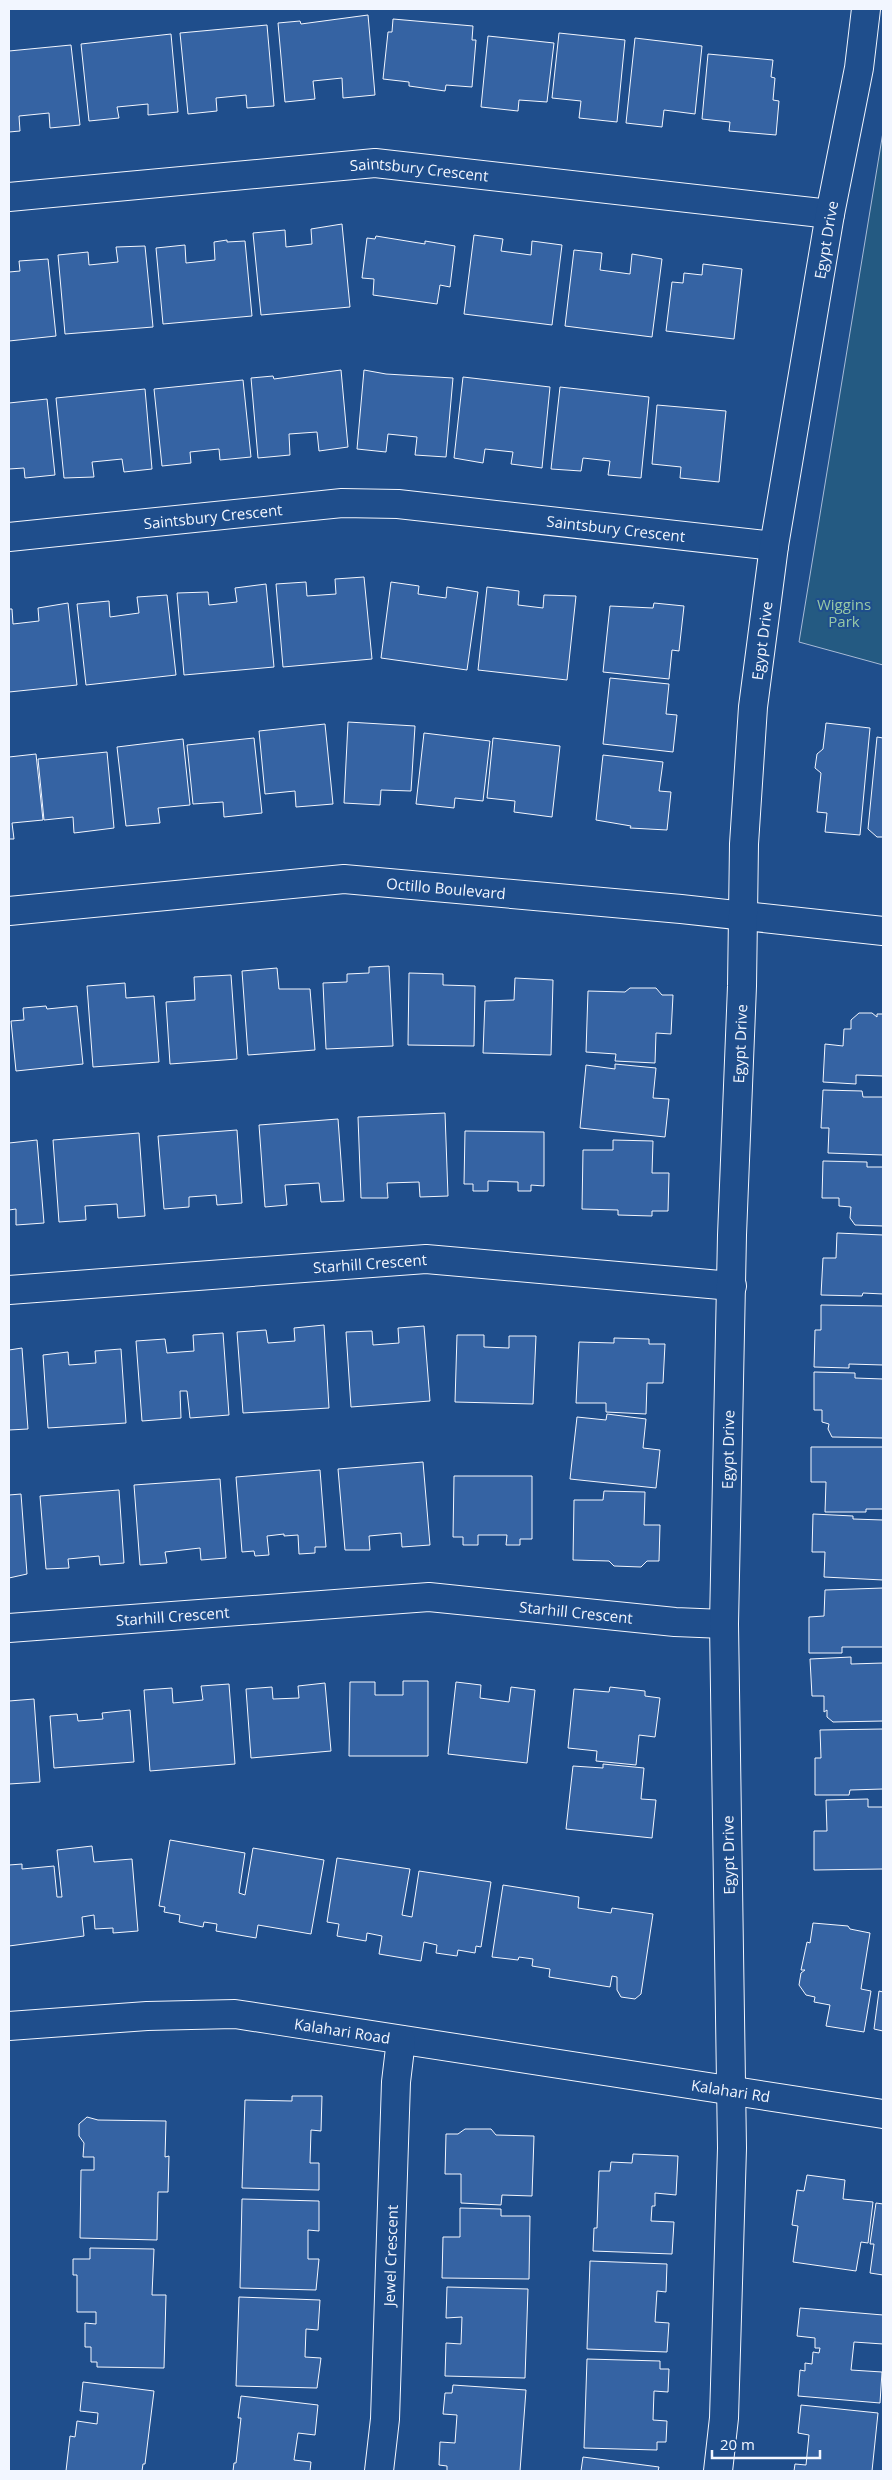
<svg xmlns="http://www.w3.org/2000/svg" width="892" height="2480" font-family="'Open Sans',sans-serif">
<rect width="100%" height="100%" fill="#1f4e8c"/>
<path fill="#245a82" stroke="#a8bbd7" d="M883 132V665L799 642Z"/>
<path fill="#3563a3" stroke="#f2f6ff" d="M368 15 375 95 343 98 342 78 313 81 315 99 285 102 278 23 300 21 301 24Z
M393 19 473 26 472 40H476L472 87 446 85 445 91 409 86V82L383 79 388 32H392Z
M267 25 274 106 247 108 246 95 216 98 217 111 188 114 180 33Z
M559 33 625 40 617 122 579 118 581 101 552 98Z
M171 34 178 112 148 115V104L117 107 119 118 89 121 81 44Z
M488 36 554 43 547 102 519 100 518 111 481 107Z
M635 38 702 46 695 114 664 110 662 127 626 123Z
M71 45 80 125 50 128 49 113 19 116 20 131 9 132V51Z
M708 54 773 60 771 77 775 78 773 100 779 101 776 135 729 131 730 122 702 119Z
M342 224 350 307 261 315 253 233 285 230 286 247 312 244 311 229Z
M474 235 503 239 501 251 531 255 532 241 562 245 552 325 464 314Z
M376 236 425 244V241L455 246 450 287 440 285 437 304 373 295 374 279 362 278 367 238 375 239Z
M227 240V242L245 241 252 316 163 324 156 248 185 245 186 263 215 260 214 242Z
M145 246 153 327 65 334 58 255 88 252 89 265 118 262 116 247Z
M574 250 602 253 600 270 630 274 632 254 662 259 652 337 565 326Z
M48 259 56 336 9 341V272L20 271 19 261Z
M703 264 742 269 734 339 666 331 672 282 683 283 684 273 702 275Z
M341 370 348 447 319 451 317 432 289 434 290 455 258 458 251 378 273 376 274 379Z
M364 370 386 374 453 378 446 457 415 455 417 437 388 434 386 452 357 449Z
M463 377 550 387 542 468 511 464 513 452 485 449 483 463 454 458Z
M243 380 251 457 220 460 219 449 190 452 191 463 162 466 154 389Z
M560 387 649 397 641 478 608 475 610 461 583 458 581 471 551 469Z
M145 389 152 469 124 472 122 459 92 462 94 477 64 478 56 398Z
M47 399 55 475 25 478 24 468 9 469V403Z
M657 405 726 411 719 482 680 478 681 467 652 464Z
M364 577 372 659 283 667 276 584 306 582 307 596 336 594 335 579Z
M391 582 419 586 418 594 446 598 447 587 478 592 467 670 381 658Z
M266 584 274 667 184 675 177 593 208 592 209 605 237 602 235 588Z
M487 587 519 591 518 605 543 608 544 595 576 596 567 680 478 670Z
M167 595 176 675 86 685 77 604 109 601 110 617 139 613 137 597Z
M68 603 77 685 9 692V609H12L13 624 39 621 38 608Z
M654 603 684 606 679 651 672 650 669 679 603 672 610 606 653 608Z
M610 678 669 684 666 714 677 715 673 752 603 744Z
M348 722 415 726 411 791 381 790 380 805 344 803Z
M826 723 870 728 860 835 825 832 827 813 817 812 821 773 815 768 817 754 823 749Z
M325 724 333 804 296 807 295 791 265 794 259 731Z
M424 733 490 741 483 801 455 798 454 808 416 804Z
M877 737 883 738V837H877L868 829Z
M254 738 262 813 224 817 223 802 193 804 187 745Z
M493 738 560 746 552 817 514 812 515 801 487 798Z
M183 739 190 805 158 808 160 823 126 826 117 747Z
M107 752 114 828 74 833 73 817 44 820 38 759Z
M36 754 43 820 12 823 14 839H9V757Z
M603 755 663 762 659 791 671 792 667 830 630 828 631 826 596 820Z
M389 966 393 1046 326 1049 323 983 347 982V974L369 973V967Z
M277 968 279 989H310L315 1050 248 1055 242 971Z
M409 973 443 974V985L475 986 474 1046 408 1045Z
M231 975 237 1059 170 1064 166 1002 195 1000 194 977Z
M515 978 553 980 551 1055 483 1053 485 1001 514 1000Z
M125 983 126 998 154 996 159 1062 93 1067 87 986Z
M630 988H656L662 995H673L671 1034 656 1033 655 1063 615 1061 616 1054 586 1052 588 991 625 992Z
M46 1006 47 1009 77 1006 83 1064 16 1071 11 1021 24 1020 23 1008Z
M859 1013H872L877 1017V1014H883V1076L856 1075V1084L823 1082 825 1044 843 1046 844 1029H851V1020Z
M615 1064 656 1068 653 1098 669 1099 665 1137 580 1128 586 1065 615 1069Z
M823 1090 862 1091 863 1097H883V1155L828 1153 829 1128H821Z
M445 1113 448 1196 420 1197 419 1182 387 1183 388 1198H361L358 1117Z
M338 1119 344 1201 321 1202 319 1183 285 1185 287 1205 265 1207 259 1125Z
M237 1130 242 1203 217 1205 216 1195 189 1197V1207L164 1209 158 1136Z
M465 1131 544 1132V1186L531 1185V1191H518V1182L488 1181V1191H473V1184H464Z
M139 1133 145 1216 118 1218 117 1204 85 1206 86 1220 59 1222 53 1140Z
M37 1140 44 1223 16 1225V1209L9 1210V1143Z
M613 1140 653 1141 652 1173H669L668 1211H652V1216L618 1215V1210L582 1209 583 1150H613Z
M823 1161 867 1162V1167H883V1226L855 1225 850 1218 851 1207 839 1206V1198H822Z
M837 1233 883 1235V1294L863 1293 862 1296 821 1295 823 1258H836Z
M821 1305 883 1306V1365L849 1364V1368L814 1367 815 1330H821Z
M324 1325 329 1408 243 1413 237 1332 266 1330 268 1343 295 1341 294 1328Z
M424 1326 430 1401 351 1407 346 1332 372 1331 373 1345 399 1343 398 1328Z
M223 1333 229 1415 190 1418 187 1391H180L181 1418 142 1421 136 1341 165 1339 167 1353 194 1351 193 1335Z
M457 1335H484V1347L509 1348V1336H536L533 1404 455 1402Z
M614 1338 649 1339V1344H665L663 1383H647L646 1414 606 1412V1403H576L579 1342 614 1343Z
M22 1348 28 1429 9 1430V1350Z
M121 1349 126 1423 48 1428 43 1355 68 1352 69 1365 96 1363 95 1351Z
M814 1372 855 1373V1378L883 1379V1438L832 1437 828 1429 829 1424 822 1422V1410H814Z
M607 1414 646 1419 643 1448 660 1450 656 1488 570 1479 577 1417 606 1420Z
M811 1447H883V1509H866V1512H825L826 1482H811Z
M423 1462 430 1545 402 1547 401 1533 369 1536 370 1550H345L338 1469Z
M320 1470 326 1547H315V1553L299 1554 298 1535 284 1536V1534L267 1536 269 1555 255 1556 254 1551 242 1552 236 1477Z
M454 1476H532V1539H520V1545H506L507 1535H478V1545H463V1537H453Z
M220 1479 226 1558 201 1560 200 1548 165 1552 167 1563 140 1565 134 1485Z
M119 1490 124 1563 100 1565 99 1556 68 1559 69 1568 46 1569 40 1496Z
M604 1491 645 1492 644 1525H660L659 1561H647L641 1567 614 1566 609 1561 573 1560 574 1500H603Z
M21 1494 27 1574 9 1578V1495Z
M813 1514 853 1516V1519L883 1520V1580L824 1577 825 1552H812Z
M883 1588V1647H842V1653H809V1617L824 1616 825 1590Z
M851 1657V1664L883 1663V1721L833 1722 827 1717V1710L824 1712V1696H812L810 1659Z
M403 1681H428V1756H349L350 1682H375V1695H403Z
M456 1682 481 1685 480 1698 509 1702 511 1687 535 1690 527 1763 448 1754Z
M325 1683 331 1751 251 1758 246 1689 272 1687 273 1699 299 1698 298 1686Z
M229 1684 235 1764 150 1771 144 1690 172 1688 173 1703 203 1700 201 1686Z
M610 1687 645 1691V1696L660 1698 655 1737 639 1735 636 1765 596 1761 597 1751 568 1748 574 1689 609 1692Z
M34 1699 40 1782 9 1784V1701Z
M130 1710 134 1762 54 1768 50 1716 77 1714 78 1721 103 1719 102 1713Z
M883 1729V1789L850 1790 849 1795H815V1758H821L820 1730Z
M603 1764 644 1768 641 1799 656 1800 652 1838 566 1829 573 1766 603 1768Z
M868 1799V1807H883V1869L814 1870V1831H827L826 1800Z
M170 1840 245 1853 239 1893 245 1895 253 1848 324 1860 311 1934 258 1925 256 1938 216 1931 217 1924 204 1922 203 1927 179 1922 180 1915 164 1912 165 1907 159 1906Z
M92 1846 94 1862 132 1859 138 1931 113 1933V1928L95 1929 94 1915 82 1917 84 1936 9 1946V1865L22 1864V1869L54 1866 57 1897H62L57 1850Z
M337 1858 410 1869 402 1915 412 1917 419 1871 491 1882 481 1947 476 1946 475 1953 458 1950 457 1956 436 1953 437 1945 424 1942 421 1961 379 1954 382 1936 367 1933 366 1941 337 1936 339 1924 327 1922Z
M503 1885 579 1897 578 1908 611 1913 612 1908 653 1914 641 1994 635 1999 621 1997 617 1990V1977L612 1976 610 1987 549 1977 550 1969 532 1966 533 1959 519 1957 518 1960 492 1957Z
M813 1923 848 1926 850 1929 870 1933 861 1989 871 1991 864 2032 826 2026 830 2005 814 2002 815 1997 806 1995 799 1985 801 1973 805 1970H801L807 1942 810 1943Z
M879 1991 883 1992V2031L874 2029Z
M292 2096H322L321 2131 311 2130 310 2163H319V2190L242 2188 245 2100 292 2101Z
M87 2117 98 2120 166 2121 165 2157 169 2156 168 2192H158L157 2240 80 2238 81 2170H94V2157H83L84 2143 79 2136V2124Z
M465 2129H491L496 2135 534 2136 532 2196 502 2195 501 2205 461 2203V2174H445L446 2134H458Z
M633 2154 678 2156 676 2195 655 2193V2206H652L651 2221 674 2222 672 2254 593 2251 594 2228H597L599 2171H610L611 2162 632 2163Z
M807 2175 845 2180 843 2199 873 2202 868 2243 861 2242 856 2271 793 2262 798 2226 792 2225 797 2190 804 2191Z
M242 2199 319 2201V2231L308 2230V2259H319L316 2290 240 2288Z
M876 2203 883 2204V2275L870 2273 874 2244H870Z
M460 2208 501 2209V2216H530L529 2279 442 2278 443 2237H460Z
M90 2248 154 2249 152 2295H166L164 2368 97 2367V2362H91V2347H85V2323L96 2324V2312H77V2275H73V2259H90Z
M590 2261 667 2264 666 2292 657 2291 655 2322 669 2323 667 2352 587 2349Z
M447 2287 528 2289 525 2378 445 2376 446 2343 461 2344 462 2317 446 2318Z
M239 2297 320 2300 318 2330 306 2329 305 2357 321 2358 317 2388 236 2386Z
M800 2308 883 2315V2344L854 2342 851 2370 882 2372 880 2403 798 2396 800 2370 805 2371V2363L812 2364 813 2352 819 2353 820 2348H815V2338L797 2336Z
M587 2359 660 2361V2369H669L668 2392 654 2391 653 2420 667 2421 666 2442H657V2450L584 2448Z
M83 2382 154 2391 145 2464H143L142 2471H66L70 2436 75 2437 77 2421 97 2424 98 2413 80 2411Z
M453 2385 526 2390 520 2471H447V2466L439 2465 440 2442 455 2443 457 2415 443 2414 445 2393H452Z
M241 2396 318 2405 315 2435 298 2433 294 2460 311 2462 310 2471H233L234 2463H236L241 2418H238Z
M801 2405 878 2413 872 2471H794L795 2464 806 2465 809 2435 798 2433Z
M583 2457 659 2467 658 2471H581Z"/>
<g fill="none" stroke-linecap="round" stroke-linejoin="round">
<g stroke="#f2f6ff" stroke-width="30">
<g id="minor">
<path id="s1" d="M9 197 375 163 830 214"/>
<path id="s2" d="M9 537 342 503 398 504 774 546"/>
<path id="s3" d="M9 911 344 879 681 909 883 931"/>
<path id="s4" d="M9 1290 426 1259 732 1286"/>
<path id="s5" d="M9 1628 429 1597 675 1622 724 1624"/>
<path id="s6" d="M9 2026 147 2016 235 2014 883 2114"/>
<path id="s7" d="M379 2471 385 2419 396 2082 401 2040"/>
<path id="s8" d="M718 2471 724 2418 732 2148 724 1624 732 1235 742 986 744 844 753 707 774 546 830 214 859 68 866 9"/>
</g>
</g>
<use href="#minor" stroke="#1f4e8c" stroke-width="28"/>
</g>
<g text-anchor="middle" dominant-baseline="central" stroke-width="4" stroke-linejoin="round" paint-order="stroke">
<g font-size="15" fill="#f2f6ff" stroke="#1f4e8c">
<text stroke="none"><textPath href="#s1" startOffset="412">Saintsbury Crescent</textPath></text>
<text stroke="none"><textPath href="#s8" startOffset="2238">Egypt Drive</textPath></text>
<text stroke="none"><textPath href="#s2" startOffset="205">Saintsbury Crescent</textPath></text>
<text stroke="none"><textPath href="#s2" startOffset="610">Saintsbury Crescent</textPath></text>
<text stroke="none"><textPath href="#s8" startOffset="1832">Egypt Drive</textPath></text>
<text stroke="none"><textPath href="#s3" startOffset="439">Octillo Boulevard</textPath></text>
<text stroke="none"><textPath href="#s8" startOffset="1428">Egypt Drive</textPath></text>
<text stroke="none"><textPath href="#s4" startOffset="362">Starhill Crescent</textPath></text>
<text stroke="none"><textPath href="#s8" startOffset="1022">Egypt Drive</textPath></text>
<text stroke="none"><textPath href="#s5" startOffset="569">Starhill Crescent</textPath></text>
<text stroke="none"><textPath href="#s5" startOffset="164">Starhill Crescent</textPath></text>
<text transform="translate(728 1855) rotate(-91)">Egypt Drive</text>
<text stroke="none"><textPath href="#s6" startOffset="335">Kalahari Road</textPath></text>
<text stroke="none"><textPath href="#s6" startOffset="728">Kalahari Rd</textPath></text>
<text stroke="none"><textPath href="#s7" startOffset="216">Jewel Crescent</textPath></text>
</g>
<g font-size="15" fill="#97c8a6" stroke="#1f4e8c">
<text x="844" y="604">Wiggins<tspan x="844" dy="17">Park</tspan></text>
</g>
</g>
<rect width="892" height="2480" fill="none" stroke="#f2f6ff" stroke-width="20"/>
<path d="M712 2450v8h108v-8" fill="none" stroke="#f2f6ff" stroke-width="2.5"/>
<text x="720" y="2450" font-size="15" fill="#f2f6ff" stroke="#1f4e8c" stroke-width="4" paint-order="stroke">20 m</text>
</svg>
